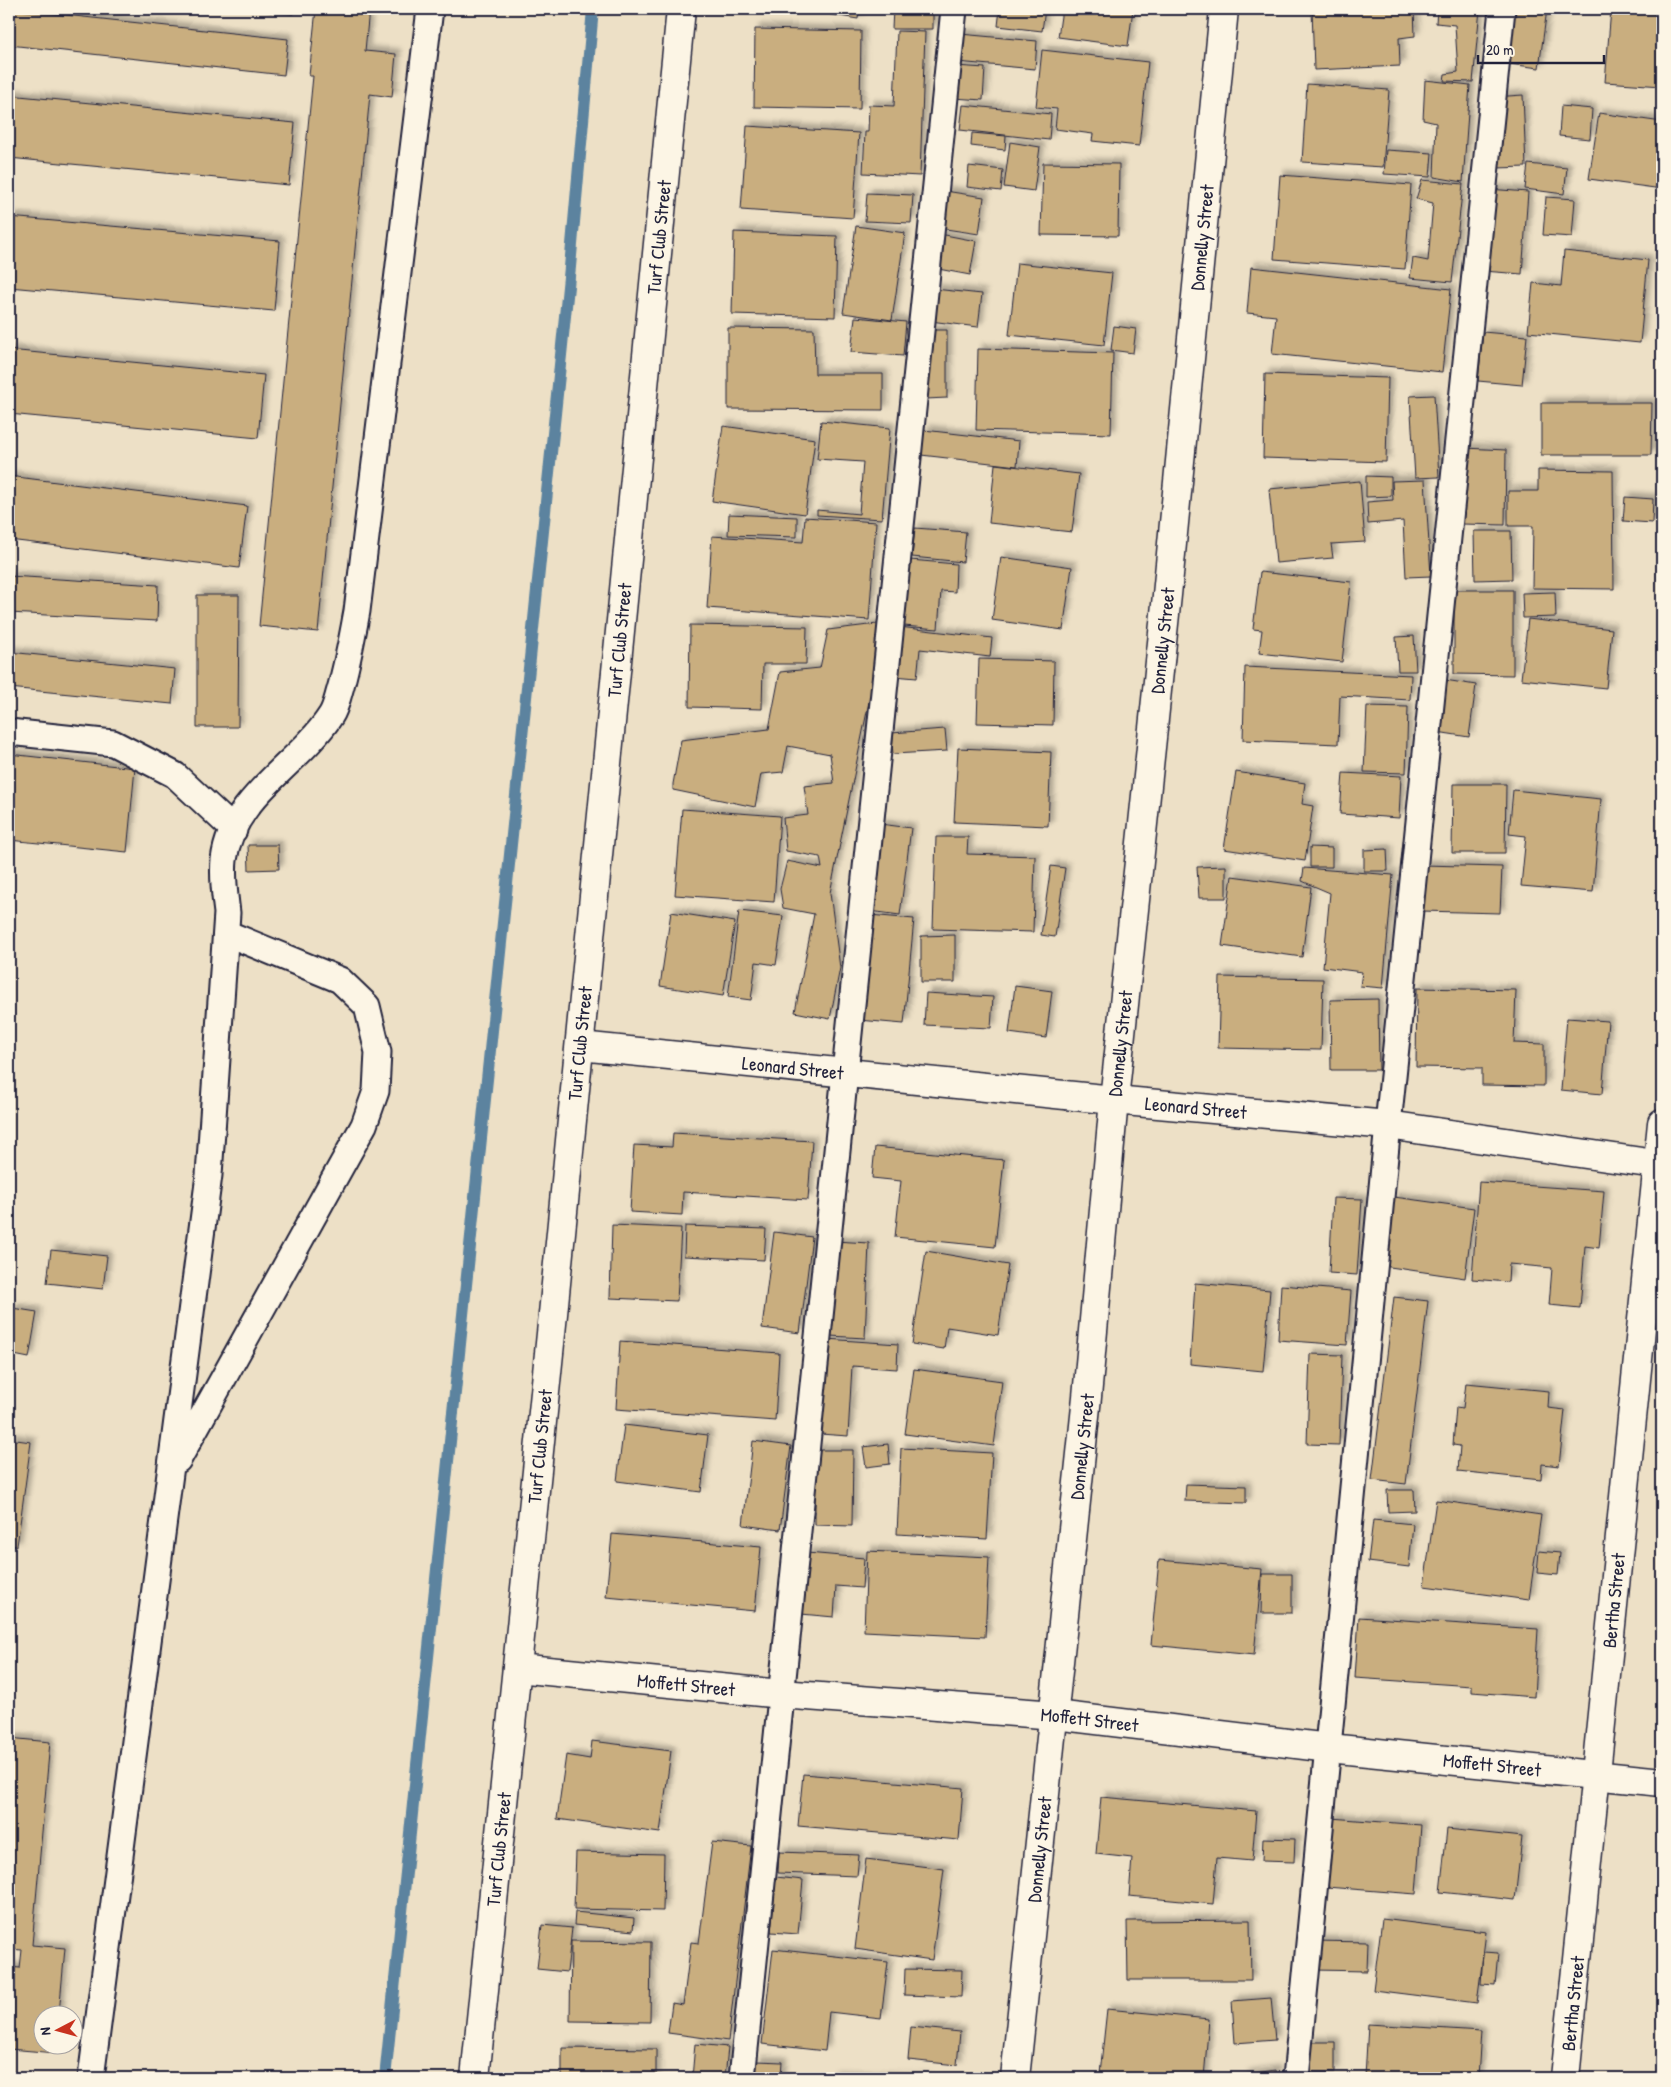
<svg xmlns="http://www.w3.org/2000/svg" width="1671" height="2087" font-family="'Patrick Hand',sans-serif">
<defs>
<filter id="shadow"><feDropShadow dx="4.5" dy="-4.5" stdDeviation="2.5" flood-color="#0004"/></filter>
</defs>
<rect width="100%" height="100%" fill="#ede0c6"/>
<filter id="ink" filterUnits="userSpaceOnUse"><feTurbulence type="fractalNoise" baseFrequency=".02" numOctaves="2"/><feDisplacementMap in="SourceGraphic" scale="10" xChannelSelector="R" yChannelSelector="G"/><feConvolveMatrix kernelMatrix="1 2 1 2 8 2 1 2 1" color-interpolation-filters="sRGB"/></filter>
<g filter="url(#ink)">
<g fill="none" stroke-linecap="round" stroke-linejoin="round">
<path stroke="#5b839f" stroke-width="12" d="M385 2078 570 267 593 9"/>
</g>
<path fill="#c9ae7f" stroke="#22223b" filter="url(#shadow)" d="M9 9 288 39 284 75 9 45Z
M236 9H293V14Z
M316 9H369L365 51 396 54 392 97 370 94 318 632 259 626 313 76H309Z
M795 9H859L858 19Z
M893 9H933V29H892Z
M1000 9H1045L1042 31 998 26Z
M1062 9H1133L1128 46 1058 37Z
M1312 9H1414L1415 36 1399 38 1400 66 1314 70Z
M1437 9H1480L1473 82 1444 81 1445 74 1458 72 1455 25 1436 23Z
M1509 9H1547L1539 68 1502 63Z
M1611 9H1662V86L1605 82Z
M755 29 861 31 860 109 754 107Z
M897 31 925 32 920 176 863 173 865 132H868L869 105 894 106Z
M960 34 1037 41 1035 69 957 62Z
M1042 50 1148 62 1139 146 1092 141 1093 134 1055 129 1057 109 1036 107Z
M955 66 985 68 983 100 953 98Z
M1425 80 1470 85 1463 182 1434 177 1436 123 1423 120Z
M1307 84 1389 90 1383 167 1302 162Z
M9 95 295 123 289 185 9 158Z
M1523 95 1526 167 1497 168 1494 97Z
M963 105 1051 114 1049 140 960 130Z
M1561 106 1592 109 1590 139 1559 136Z
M1599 113 1662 122V189L1589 179Z
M747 126 859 133 853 218 741 210Z
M972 133 1006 136 1005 150 971 146Z
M1010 142 1040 147 1034 191 1004 187Z
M1386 150 1432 153 1430 177 1384 174Z
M1043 163 1119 164 1118 236 1041 235Z
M1528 164 1567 168 1564 194 1525 189Z
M969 166 1003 170 1001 191 967 187Z
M1280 175 1411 185 1405 269 1274 259Z
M1422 180 1463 184 1452 282 1410 278 1413 258 1428 261 1433 203 1416 199Z
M1488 189 1528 192 1522 274 1483 271Z
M945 191 984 197 979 234 939 228Z
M867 193 913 195 911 223 865 221Z
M1546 197 1575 199 1572 237 1543 235Z
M9 217 280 241 274 311 9 287Z
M856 226 905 233 892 320 843 313Z
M734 232 837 236 835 317 732 314Z
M940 234 976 241 970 275 933 268Z
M1564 251 1648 260 1640 343 1528 332 1533 283 1561 286Z
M1017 263 1112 273 1104 345 1009 335Z
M1251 267 1451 289 1442 372 1272 354 1276 316 1247 313Z
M934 289 982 294 978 327 930 321Z
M855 317 906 322 903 356 851 352Z
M1114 326 1136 329 1133 353 1111 350Z
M728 328 814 329 815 374H883V410L728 409Z
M926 330H947V398L926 399Z
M1483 332 1527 336 1522 385 1478 381Z
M978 349 1113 353 1111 434 976 430Z
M9 350 264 375 258 438 9 414Z
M1265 374 1388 378 1386 462 1263 458Z
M1434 395 1439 477 1415 478 1410 396Z
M1541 403H1652L1651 455H1541Z
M821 421 890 428 882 519 817 515V510L859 514 863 462 817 459Z
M723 426 815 439 805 514 712 501Z
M924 430 1019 441 1017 466 921 455Z
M1464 448 1506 450 1505 525 1462 524Z
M995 464 1079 474 1072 532 989 523Z
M1538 470 1613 471 1614 589 1532 588 1533 526H1508V491H1538Z
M9 476 247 506 239 568 9 540Z
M1366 476 1391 477V496L1366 497Z
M1425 480 1431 576 1406 577 1403 521 1368 524 1367 502 1393 500 1392 481Z
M1360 481 1365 542 1331 544 1333 558 1276 563 1269 489Z
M1625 497 1653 499 1652 523 1623 521Z
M729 514 797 517V537L728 535Z
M805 517 876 522 869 620 707 608 712 536 803 542Z
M915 528 966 532 963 562 912 557Z
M1474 531H1511L1512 579 1475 580Z
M1001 557 1072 567 1063 630 992 620Z
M910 560 956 564 955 592 941 591 938 629 904 626Z
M1260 572 1351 582 1342 662 1259 653 1262 630 1253 629Z
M9 576 158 585 157 621 9 613Z
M1454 590H1513V675L1454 674Z
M1555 592 1556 617 1523 618 1522 593Z
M197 595H239L238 727H197Z
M1528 619 1612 629 1606 688 1521 679Z
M885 623 830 893 840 968 830 1019 795 1012 814 914 783 908 780 889 787 861 822 868 820 857 786 851 783 818 808 815 804 786 834 783 830 754 788 746 783 772 761 774 755 807 673 790V784L681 740 769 729 780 672 820 668 828 630Z
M690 625 807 627 806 664H763L762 709 689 707Z
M899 627 992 638 990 657 920 649 917 678 894 676Z
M1414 636 1416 671H1398L1396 637Z
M9 652 175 669 172 704 9 688Z
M979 659 1054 661 1053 725 977 723Z
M1245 667 1411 675 1410 700 1340 696 1338 744 1243 740Z
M1445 680 1476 685 1469 737 1437 732Z
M1367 706 1408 707 1406 773 1364 772Z
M945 729 947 751 893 754 891 733Z
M958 748 1051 752 1048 826 954 822Z
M9 754 135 768 127 852 9 840Z
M1236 772 1305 783 1302 804 1313 806 1305 861 1224 849Z
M1343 773 1401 776 1399 818 1340 814Z
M1453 784H1506L1505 853H1452Z
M1513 790 1601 799 1593 892 1521 886 1526 836 1509 834Z
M682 809 780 816 774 902 675 895Z
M880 824 911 828 900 915 870 911Z
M936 837H968L967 854 1035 856 1033 932 933 929Z
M248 845H278L279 869 249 870Z
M1310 847 1332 848V867H1310Z
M1387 849 1388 871H1364V850Z
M1423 865 1502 867 1500 913 1422 911Z
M1051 866 1065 868 1055 937 1041 935Z
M1226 866V898H1199L1197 867Z
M1304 868 1393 875 1383 988 1360 986 1362 972 1323 967 1330 893 1302 881Z
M1232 876 1311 887 1302 957 1222 946Z
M739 911 783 916 776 965 756 962 751 1000 728 997Z
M671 912 735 922 723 996 660 986Z
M869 915 914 919 904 1024 859 1020Z
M955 935V982H921V936Z
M1220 977 1323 979 1321 1050 1218 1048Z
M1015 986 1052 991 1046 1038 1009 1033Z
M1417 988 1516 990 1514 1043 1544 1044V1086L1482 1085V1068L1416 1067Z
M926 993 993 997 991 1028 924 1025Z
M1378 999 1379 1070H1331L1330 1000Z
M1567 1018 1608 1021 1602 1094 1561 1090Z
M673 1133 812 1141 808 1200 683 1192 682 1215 630 1212 634 1145 672 1147Z
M875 1147 1004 1160 995 1247 895 1237 901 1181 872 1178Z
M1479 1182 1604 1191 1599 1248 1585 1246 1580 1308 1549 1305 1552 1268 1509 1264 1508 1282 1472 1279Z
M1394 1197 1474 1208 1465 1278 1383 1266Z
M1333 1198 1362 1199 1357 1275 1329 1273Z
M612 1225 681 1228 677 1301 610 1298Z
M685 1226 766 1229 764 1260 684 1256Z
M774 1232 812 1237 800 1333 762 1328Z
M834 1241 869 1243 865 1338 830 1336Z
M51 1250 107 1256 103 1289 47 1283Z
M926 1251 1008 1265 998 1335 947 1327 944 1349 912 1344Z
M1195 1283 1270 1290 1263 1371 1190 1364Z
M1281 1285 1351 1291 1347 1345 1278 1340Z
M1394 1297 1428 1301 1406 1484 1372 1480Z
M12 1308 37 1312 29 1358 9 1354V1322Z
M826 1339 898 1344 897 1369 852 1366 848 1436 820 1434Z
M620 1341 779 1353 775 1421 616 1409Z
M1310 1354 1342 1355 1339 1445 1307 1444Z
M914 1369 1002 1381 994 1446 905 1434Z
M1466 1383 1549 1391 1548 1408 1565 1410 1559 1466 1542 1464 1541 1480 1458 1471 1460 1446 1453 1445 1456 1407 1463 1408Z
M624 1425 708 1435 701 1492 617 1481Z
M9 1439 31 1442 17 1546 9 1545Z
M753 1441 791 1446 780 1530 743 1525Z
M888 1444 890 1464 866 1467 863 1447Z
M901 1448 992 1453 987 1539 897 1534Z
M815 1450H853L852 1526 815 1525Z
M1186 1484 1246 1486V1503L1185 1501Z
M1387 1490H1414L1415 1511 1388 1512Z
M1436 1500 1541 1515 1529 1600 1424 1586Z
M1373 1520 1413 1524 1409 1567 1368 1562Z
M612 1534 761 1547 755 1611 606 1597Z
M867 1551 989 1557 985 1637 864 1631Z
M1539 1551 1560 1553 1558 1575 1537 1573Z
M807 1553 864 1558 862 1588 836 1586 834 1617 801 1614Z
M1159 1560 1262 1569 1254 1655 1151 1645Z
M1262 1574H1292V1613H1261Z
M1359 1617 1538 1629 1534 1697 1472 1692V1686L1355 1678Z
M9 1738 50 1742 32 1945 65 1948 59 2014H42V2044H56V2053L9 2049V1967L20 1968 22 1950 9 1949Z
M592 1741 671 1751 660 1833 557 1819 566 1755 590 1759Z
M803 1774 963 1788 959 1840 798 1826Z
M1101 1797 1256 1811 1252 1861 1217 1858 1213 1904 1129 1896 1132 1858 1096 1854Z
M1331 1818 1421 1825 1416 1894 1326 1887Z
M1447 1829 1522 1837 1515 1900 1440 1892Z
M1263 1838 1295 1839 1294 1862 1262 1861Z
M712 1842 751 1846 728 2041 668 2033 672 2003 683 2005 691 1942 699 1943Z
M576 1852 664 1854 663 1911 574 1909Z
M779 1852 859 1855 857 1876 778 1873Z
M866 1859 944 1869 932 1960 855 1949Z
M776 1877 803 1880 798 1934 771 1932Z
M575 1912 634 1918 633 1931 574 1925Z
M1382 1919 1486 1932 1477 2003 1373 1990Z
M1250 1920 1251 1980H1128L1127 1921Z
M542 1925 572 1928 567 1972 537 1969Z
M571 1941 651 1942 650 2022 570 2021Z
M1315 1941 1368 1942 1367 1971 1315 1970Z
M773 1949 888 1962 881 2018 829 2012 825 2051 762 2044Z
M1483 1952 1498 1953 1495 1985 1481 1984Z
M905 1969 962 1970 961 1997 904 1995Z
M1271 1998 1275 2040 1235 2043 1232 2001Z
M1107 2009 1209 2019 1204 2078H1144L1100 2074Z
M1368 2024 1481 2031 1478 2078H1365Z
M911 2027 960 2032 957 2065 908 2060Z
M1309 2042H1335V2072H1310Z
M695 2044 728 2047 725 2078H692Z
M562 2048 656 2049V2078H562Z
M757 2061 782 2062 781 2078H756Z
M1275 2070 1276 2078H1245L1244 2075Z
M832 2075 927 2078H832Z"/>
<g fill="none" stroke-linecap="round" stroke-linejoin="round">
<g stroke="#22223b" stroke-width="29">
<path id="lane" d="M9 732 113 743 175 775 234 830
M178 1460 364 1125 376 1091 378 1052 367 1006 340 980 226 933
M91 2078 209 1175 227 913C225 896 222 878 224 860 232 796 299 765 331 715 335 709 337 700 339 693 347 666 352 639 357 611L430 9
M742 2078 954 9
M1296 2078 1388 1125 1502 9"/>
</g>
<g stroke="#22223b" stroke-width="31">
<g id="street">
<path id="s1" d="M580 1046 1114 1100 1388 1125 1662 1165"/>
<path id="s2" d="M517 1668 781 1694 1055 1715 1329 1748 1662 1782"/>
<path id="s3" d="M1015 2078 1087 1397 1114 1100 1167 595 1224 9"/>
<path id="s4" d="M1565 2078 1662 1123"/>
</g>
</g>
<g stroke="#22223b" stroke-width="31">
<g id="secondary">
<path id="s5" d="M475 2078 553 1314 681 9"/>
</g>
</g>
<use href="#lane" stroke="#fcf5e5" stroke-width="25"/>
<use href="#street" stroke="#fcf5e5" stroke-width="28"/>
<use href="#secondary" stroke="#fcf5e5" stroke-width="28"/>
</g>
</g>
<g text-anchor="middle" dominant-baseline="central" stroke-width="5" stroke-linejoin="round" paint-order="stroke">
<g font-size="19" fill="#22223b" stroke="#fcf5e5">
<text stroke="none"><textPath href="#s5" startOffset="1850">Turf Club Street</textPath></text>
<text stroke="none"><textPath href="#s3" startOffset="1850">Donnelly Street</textPath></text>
<text stroke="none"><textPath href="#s5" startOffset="1445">Turf Club Street</textPath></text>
<text stroke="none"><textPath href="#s3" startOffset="1445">Donnelly Street</textPath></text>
<text stroke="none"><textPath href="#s5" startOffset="1040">Turf Club Street</textPath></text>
<text stroke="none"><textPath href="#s3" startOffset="1040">Donnelly Street</textPath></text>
<text stroke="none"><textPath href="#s1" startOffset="214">Leonard Street</textPath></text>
<text stroke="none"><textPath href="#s1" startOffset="619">Leonard Street</textPath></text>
<text stroke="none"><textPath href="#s5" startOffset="635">Turf Club Street</textPath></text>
<text stroke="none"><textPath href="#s3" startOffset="635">Donnelly Street</textPath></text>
<text stroke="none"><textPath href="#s4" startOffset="480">Bertha Street</textPath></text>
<text stroke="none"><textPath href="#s2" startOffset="170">Moffett Street</textPath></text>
<text stroke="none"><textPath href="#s2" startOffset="575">Moffett Street</textPath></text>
<text stroke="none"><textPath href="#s2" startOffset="980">Moffett Street</textPath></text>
<text stroke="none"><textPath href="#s5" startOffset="230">Turf Club Street</textPath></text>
<text stroke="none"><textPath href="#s3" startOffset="230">Donnelly Street</textPath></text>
<text stroke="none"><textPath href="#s4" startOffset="75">Bertha Street</textPath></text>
</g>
</g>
<rect width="1671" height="2087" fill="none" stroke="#fcf5e5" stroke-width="30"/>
<rect x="15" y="15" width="1641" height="2057" fill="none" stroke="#22223b" stroke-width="2" filter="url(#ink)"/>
<g transform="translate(58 2030) rotate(264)"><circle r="24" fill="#fcf5e5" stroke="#a5a1a1"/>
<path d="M0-4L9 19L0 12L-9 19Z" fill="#c8321e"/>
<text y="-8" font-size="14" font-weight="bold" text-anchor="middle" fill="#22223b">N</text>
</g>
<path d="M1478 55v8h126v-8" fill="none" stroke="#22223b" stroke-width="2.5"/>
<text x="1486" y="55" font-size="15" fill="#22223b" stroke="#fcf5e5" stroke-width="4" paint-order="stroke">20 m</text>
</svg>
